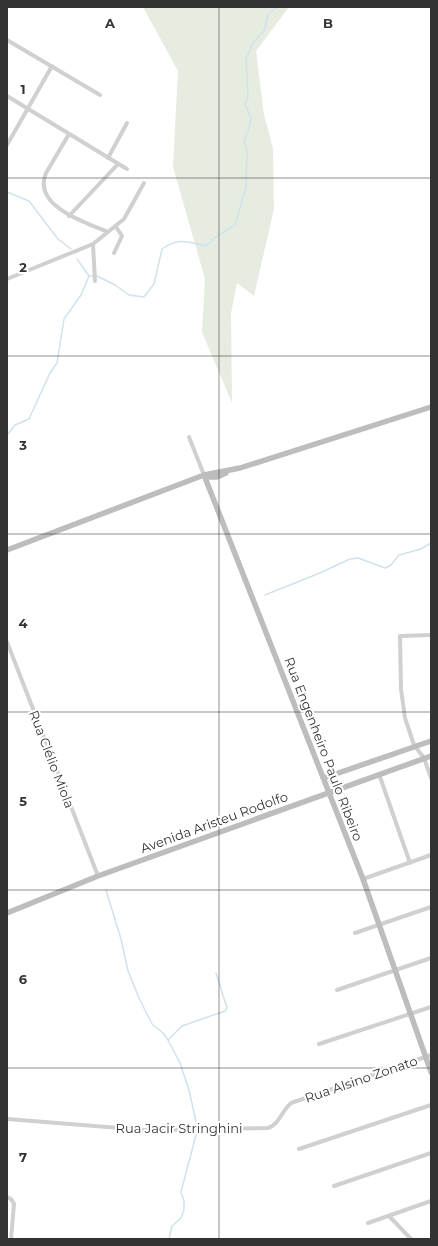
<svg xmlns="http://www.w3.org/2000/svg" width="438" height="1246" font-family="Montserrat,sans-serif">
<rect width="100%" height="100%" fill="#fff"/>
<path fill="#e6ecdf" d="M143 7H289L256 51 264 115 273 148 274 209 254 296 237 283 231 313 232 403 202 332 205 279 173 167 178 71Z"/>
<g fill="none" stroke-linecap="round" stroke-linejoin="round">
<path stroke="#cfe2ee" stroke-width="1.5" d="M7 192 29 201 58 239 71 249
M77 259 89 276H97L115 285 129 295 144 297 154 284 162 249C178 237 188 242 206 246L214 238 235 225 246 187 247 151 244 141 249 129 251 118 245 104 248 97 246 59 253 43 264 31 268 15 277 7
M7 435 15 425 29 419 50 373 57 363 64 319 81 295 89 276
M265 595 320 573 350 559 358 558 385 568 390 566 399 555 421 549 431 543
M106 890 121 939 128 971 139 998 152 1024 163 1033 168 1040 180 1063 189 1090 197 1126
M168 1040 182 1026 225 1011 227 1008 216 973
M169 1239 172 1226 181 1218 184 1210V1201L181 1192 196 1135"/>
<path stroke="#d0d0d0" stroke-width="4" d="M7 40 100 95
M7 96 127 169
M69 134 46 173C32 206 86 223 108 232
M7 145 52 66
M108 158 127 123
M69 216 118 164
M114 253 122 236 116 227
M7 279 93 244
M95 281 93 244 124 219 144 183
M189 437 204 475
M431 635 400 636 401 689 405 718 414 745 424 758 431 778
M7 642 98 876
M379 774 410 863
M363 879 431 855
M355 933 431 907
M337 990 431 958
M319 1044 431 1007
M7 1119 145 1130 268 1128C280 1124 282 1110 291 1103L431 1055
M299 1149 431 1105
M334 1186 431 1153
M7 1197 11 1199 14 1204 11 1239
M389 1216 411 1239
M368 1223 431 1201"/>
<path stroke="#bdbdbd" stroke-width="5.5" d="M204 475 363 879 431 1072
M208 477H217L226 473
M7 550 204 475 240 468 431 407
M324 778 431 741
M7 913 98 876 431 756"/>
</g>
<path fill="none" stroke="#333" stroke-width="1" stroke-opacity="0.55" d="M219 7V1239M7 178H431M7 356H431M7 534H431M7 712H431M7 890H431M7 1068H431"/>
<g text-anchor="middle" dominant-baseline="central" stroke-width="4" stroke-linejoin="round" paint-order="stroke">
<g font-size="13" fill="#333" stroke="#fff">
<text transform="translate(324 749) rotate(69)">Rua Engenheiro Paulo Ribeiro</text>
<text transform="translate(52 759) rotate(69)">Rua Clélio Miola</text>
<text transform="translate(214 822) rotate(-20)">Avenida Aristeu Rodolfo</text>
<text transform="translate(361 1079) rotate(-19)">Rua Alsino Zonato</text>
<text x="179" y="1128">Rua Jacir Stringhini</text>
</g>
</g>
<g font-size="13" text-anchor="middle" font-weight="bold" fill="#333" stroke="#fff" stroke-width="4" stroke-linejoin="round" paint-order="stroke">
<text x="110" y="28">A</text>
<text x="328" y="28">B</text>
<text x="23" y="94">1</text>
<text x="23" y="272">2</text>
<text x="23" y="450">3</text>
<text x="23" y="628">4</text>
<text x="23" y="806">5</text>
<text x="23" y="984">6</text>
<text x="23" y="1162">7</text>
</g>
<rect width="438" height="1246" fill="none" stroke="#333333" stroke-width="16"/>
</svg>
